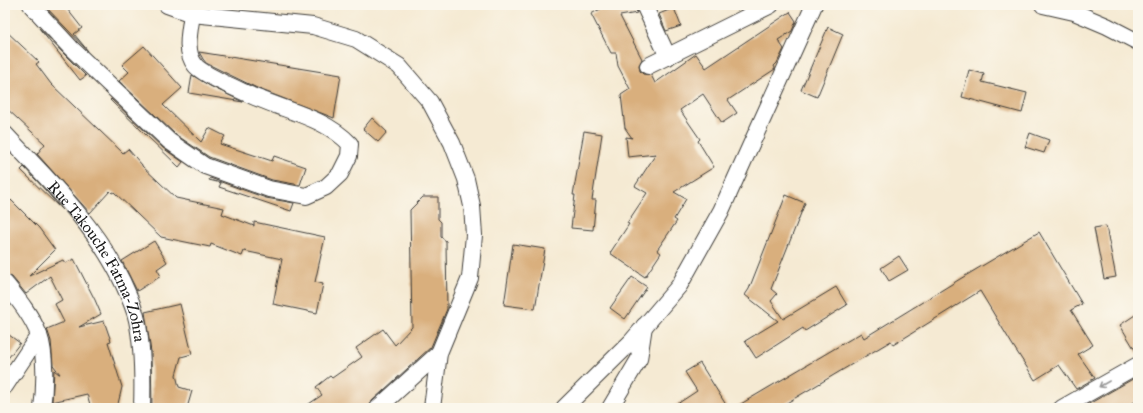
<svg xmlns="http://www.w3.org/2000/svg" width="1143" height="413" font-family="'IM FELL Great Primer',serif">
<rect width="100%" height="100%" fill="#fbf7ec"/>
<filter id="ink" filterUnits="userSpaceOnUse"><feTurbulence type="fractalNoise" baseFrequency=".025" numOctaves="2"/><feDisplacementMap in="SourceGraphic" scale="8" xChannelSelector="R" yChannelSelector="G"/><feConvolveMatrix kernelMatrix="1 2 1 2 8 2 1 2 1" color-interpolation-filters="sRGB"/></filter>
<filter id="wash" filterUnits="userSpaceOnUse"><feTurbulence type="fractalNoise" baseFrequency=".012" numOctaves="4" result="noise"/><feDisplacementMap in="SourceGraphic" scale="16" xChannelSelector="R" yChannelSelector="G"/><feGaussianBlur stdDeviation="0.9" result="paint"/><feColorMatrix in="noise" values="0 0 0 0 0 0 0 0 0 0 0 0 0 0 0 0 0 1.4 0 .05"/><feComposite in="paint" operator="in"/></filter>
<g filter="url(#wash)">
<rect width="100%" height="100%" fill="#f5ead3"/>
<g id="blocks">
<path fill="#d9af7d" d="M44 5H64L82 28 74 34 88 51Z
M608 5H635L637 13 620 16 642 59 639 65 640 71 643 74 651 75 655 83 696 54 706 68 790 12 796 21 792 31 778 40 784 49 777 63 774 66 775 68V69L728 100 737 113 722 123 703 94 680 110 700 139 698 141 714 167 674 192 686 199 674 219 677 221 657 250 661 253 645 277 610 253 629 224 627 223 647 193 635 186 656 154 628 157 626 137 632 138 625 128 621 95 630 89 618 66 616 53H611L591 14Z
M674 8 681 26 666 31 659 14Z
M828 27 843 34 817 97 801 90Z
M39 28 64 54 86 76 80 80Z
M5 30 39 62 36 64 51 84 123 153 128 149 142 165V166L176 198 224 208 222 214 254 226V222L325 237 315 282 323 284 317 313 273 304 282 259 244 251 242 256 211 244 210 247 161 237 114 192 112 193 110 191 90 213 37 154 45 144 5 107Z
M144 46 182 88 163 105 201 142 209 128 225 136 220 144 272 161 274 156 306 167 300 185 272 180 209 157 175 134 119 81 129 72 122 65Z
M199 52 341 75 334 118 259 89 230 75 206 63 203 59Z
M969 70 984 74 982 82 1027 93 1022 113 962 97Z
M192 75 210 86 243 102 189 93Z
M111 99 163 148 183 162 179 167 110 100Z
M372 118 387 132 378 142 363 129Z
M584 131 602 134 592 200H596L593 230 571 228 575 195H573Z
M1030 133 1049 140 1044 153 1025 147Z
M24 167 47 192 62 210 21 170Z
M210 178 266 198 294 203 291 211 219 187 221 183 209 180Z
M786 195 805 203 771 289 777 294 771 301 783 319 836 287 847 305 805 331 803 328 756 358 745 341 778 321 745 295 749 289Z
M423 197H438V219L441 222V237L446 241 447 309 431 347 372 401 369 408H303L322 395 316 387 330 376 332 378 362 357 356 348 383 329 395 345 412 327 410 210Z
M11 200 39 228 55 250 29 276 63 260 65 263 74 259 95 300 101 314 79 327 104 321 111 341 108 342 122 387 117 408H91L87 394 52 402 54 370 59 374H60L53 365 51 341 47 329 64 322 55 304 62 300 50 276 26 294 12 277 5 274V207Z
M1106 226 1116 277 1104 279 1094 228Z
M1039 232 1082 304 1071 310 1093 345 1078 354 1095 378 1076 389 1059 365 1035 380 1012 344 980 291 893 345 891 341 785 404 788 408H734L861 333 864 338 960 279Z
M154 241 167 262 157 269 161 276 137 291 122 261Z
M513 244 545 249 535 309 504 305Z
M899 256 908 270 889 281 881 268Z
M632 277 647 287 625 319 610 308Z
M180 304 192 354 181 357 176 375 179 387 192 391 187 408H152L151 352 145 312Z
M1138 313V355L1120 325Z
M5 332 20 343 5 362Z
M700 363 728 408H671L697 391 685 372Z
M1138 376V400L1124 408H1089L1087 405Z"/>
</g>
</g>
<g filter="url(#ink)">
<use href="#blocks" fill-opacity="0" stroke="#3d3b37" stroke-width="1"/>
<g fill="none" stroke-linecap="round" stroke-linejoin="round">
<g stroke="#3d3b37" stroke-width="18">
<g id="minor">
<path d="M31 5 71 48 169 141 205 166 269 189 306 196 326 187 340 174 349 156 350 144C326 119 291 112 260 99 249 95 238 89 226 84 218 80 200 72 195 65 184 51 190 30 192 14"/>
<path d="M167 5 192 14 313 26 356 39 399 66 430 102 452 143 466 179 472 206 474 235 470 278 439 353 432 408"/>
<path d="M644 5 668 57"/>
<path d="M1043 5 1074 12 1107 26 1138 42"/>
<path d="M648 66 771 5"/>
<path id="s1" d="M5 134C48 180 94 223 122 281 128 294 134 306 137 320 143 349 143 379 142 408"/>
<path d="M5 283C17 298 32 316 39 335 46 354 45 388 42 408"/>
<path d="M5 386 39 335"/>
<path d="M378 408 439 353"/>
<path d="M564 408 631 342 679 286 721 211 814 5"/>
<path d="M610 408 639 359 644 326"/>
<path d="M1062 408 1138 365"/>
</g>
</g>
<use href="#minor" stroke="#fff" stroke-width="16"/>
</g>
<defs><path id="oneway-shaft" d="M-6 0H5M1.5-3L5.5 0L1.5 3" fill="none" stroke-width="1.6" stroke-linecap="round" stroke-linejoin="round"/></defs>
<use stroke="#999" href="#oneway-shaft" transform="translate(1104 384) rotate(150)"/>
</g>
<g text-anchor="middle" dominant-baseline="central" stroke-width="3" stroke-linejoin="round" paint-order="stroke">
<g font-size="16" fill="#1c1c1c" stroke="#fbf7ec">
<text stroke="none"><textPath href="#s1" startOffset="160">Rue Takouche Fatma-Zohra</textPath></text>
</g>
</g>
<rect width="1143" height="413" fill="none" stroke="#fbf7ec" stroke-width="20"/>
</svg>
